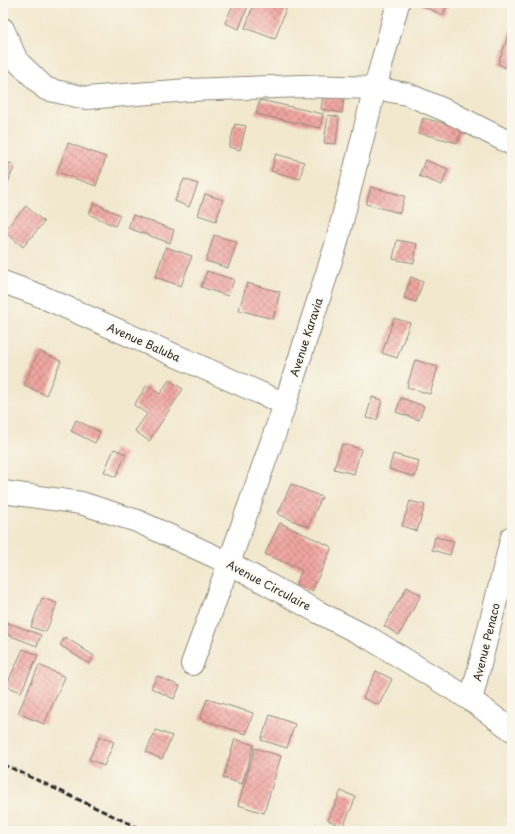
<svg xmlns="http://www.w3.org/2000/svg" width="515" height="834" font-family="'Playpen Sans',sans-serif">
<defs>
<pattern id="building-cross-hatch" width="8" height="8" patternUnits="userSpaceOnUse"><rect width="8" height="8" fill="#f0a6a1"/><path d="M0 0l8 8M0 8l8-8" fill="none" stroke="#c38783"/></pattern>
</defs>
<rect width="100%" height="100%" fill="#fbf7ec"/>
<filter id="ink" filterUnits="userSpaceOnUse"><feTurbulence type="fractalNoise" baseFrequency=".025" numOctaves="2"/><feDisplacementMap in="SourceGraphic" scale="8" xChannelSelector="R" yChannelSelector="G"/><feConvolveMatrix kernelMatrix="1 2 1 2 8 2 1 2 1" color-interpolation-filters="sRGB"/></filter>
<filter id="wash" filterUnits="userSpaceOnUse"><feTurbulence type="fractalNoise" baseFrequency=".012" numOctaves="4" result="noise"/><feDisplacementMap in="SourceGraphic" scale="16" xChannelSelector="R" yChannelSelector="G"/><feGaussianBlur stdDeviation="0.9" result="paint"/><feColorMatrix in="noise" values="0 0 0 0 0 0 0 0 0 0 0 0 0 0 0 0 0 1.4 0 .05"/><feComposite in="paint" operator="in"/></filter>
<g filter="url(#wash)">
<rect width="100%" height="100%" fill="#f1e8ce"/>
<g id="blocks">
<path fill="url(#building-cross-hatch)" d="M234 3H241L248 6 239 29 225 23Z
M254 3H288L275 39 245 28Z
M416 3H448L443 15Z
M512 25V70L498 64Z
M323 95 344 99 342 113 321 109Z
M260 100 323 114 320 128 256 114Z
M328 115 339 117 336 144 324 143Z
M423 118 462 128 458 143 419 133Z
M235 124 246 126 240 150 229 147Z
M68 143 106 157 96 186 57 172Z
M276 154 304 162 300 179 271 171Z
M425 160 448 169 442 185 419 176Z
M3 161 15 165 6 187 3 185Z
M184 179 198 184 189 207 175 201Z
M371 187 405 196 400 213 366 204Z
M205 194 223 200 216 221 198 215Z
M94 203 120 215 115 226 89 214Z
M26 206 44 222 23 247 4 231Z
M133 215 174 230 170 243 128 228Z
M214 235 237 242 228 268 206 261Z
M397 240 417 244 414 263 393 259Z
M166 247 192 256 181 286 155 277Z
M207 271 234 280 228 296 201 287Z
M411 277 423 282 416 302 404 298Z
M247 283 280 292 273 319 239 310Z
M394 318 410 323 397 358 382 353Z
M39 351 61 361 46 395 24 385Z
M415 360 438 367 430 394 407 387Z
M169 380 183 389 149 441 135 431 147 414 134 405 147 385 160 394Z
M372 397 382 400 377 420 366 418Z
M401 398 424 406 419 420 396 412Z
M76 420 100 432 95 443 71 431Z
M342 444 361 449 354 474 334 469Z
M114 449 126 454 116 477 104 472Z
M393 454 419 461 415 477 389 469Z
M291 484 322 497 308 527 278 514Z
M410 501 425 505 417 531 402 526Z
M280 523 332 547 312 591 296 584 302 570 265 554Z
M435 537 454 541 450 555 432 550Z
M407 587 421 595 399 635 384 626Z
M42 598 57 603 46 632 31 627Z
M3 621 41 635 37 646 3 633Z
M65 637 94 656 89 664 60 645Z
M23 649 38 655 21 692 6 686Z
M39 665 65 677 44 724 18 713Z
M376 671 392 679 379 705 363 698Z
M157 676 180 686 174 699 151 688Z
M207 699 253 713 246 734 200 719Z
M270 715 295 724 287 748 261 740Z
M156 730 172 736 162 759 146 752Z
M100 736 114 742 104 766 89 759Z
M235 739 254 745 242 784 223 778Z
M255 748 281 756 264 813 238 805Z
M341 791 356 797 343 827 328 820Z
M315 825 330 831H313Z"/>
</g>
</g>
<g filter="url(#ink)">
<use href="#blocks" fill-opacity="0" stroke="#8e8a7c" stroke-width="1"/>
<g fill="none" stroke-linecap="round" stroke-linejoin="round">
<g stroke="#8e8a7c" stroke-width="24">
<path id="minor" d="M3 29 17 61 46 89 86 98 188 90 303 86 375 88 407 94 447 111 512 144
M3 282 36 294 285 404
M3 492 81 503 137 521 229 563 318 612 371 639 471 700 512 730
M192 664 229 563 285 404 336 245 375 88 398 3
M471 700 512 537"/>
</g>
<use href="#minor" stroke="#fff" stroke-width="22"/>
<path stroke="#2b2b2b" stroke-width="3" stroke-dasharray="6 3" stroke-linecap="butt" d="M3 764 145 831"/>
</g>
</g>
<g text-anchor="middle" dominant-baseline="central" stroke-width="3.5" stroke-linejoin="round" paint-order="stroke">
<g font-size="11" fill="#2b2b2b" stroke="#fbf7ec">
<text transform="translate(306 337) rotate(-72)">Avenue Karavia</text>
<text transform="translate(144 342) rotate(24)">Avenue Baluba</text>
<text transform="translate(269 585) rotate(28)">Avenue Circulaire</text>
<text transform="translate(486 642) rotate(-76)">Avenue Penaco</text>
</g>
</g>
<rect width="515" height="834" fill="none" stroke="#fbf7ec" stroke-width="16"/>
</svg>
